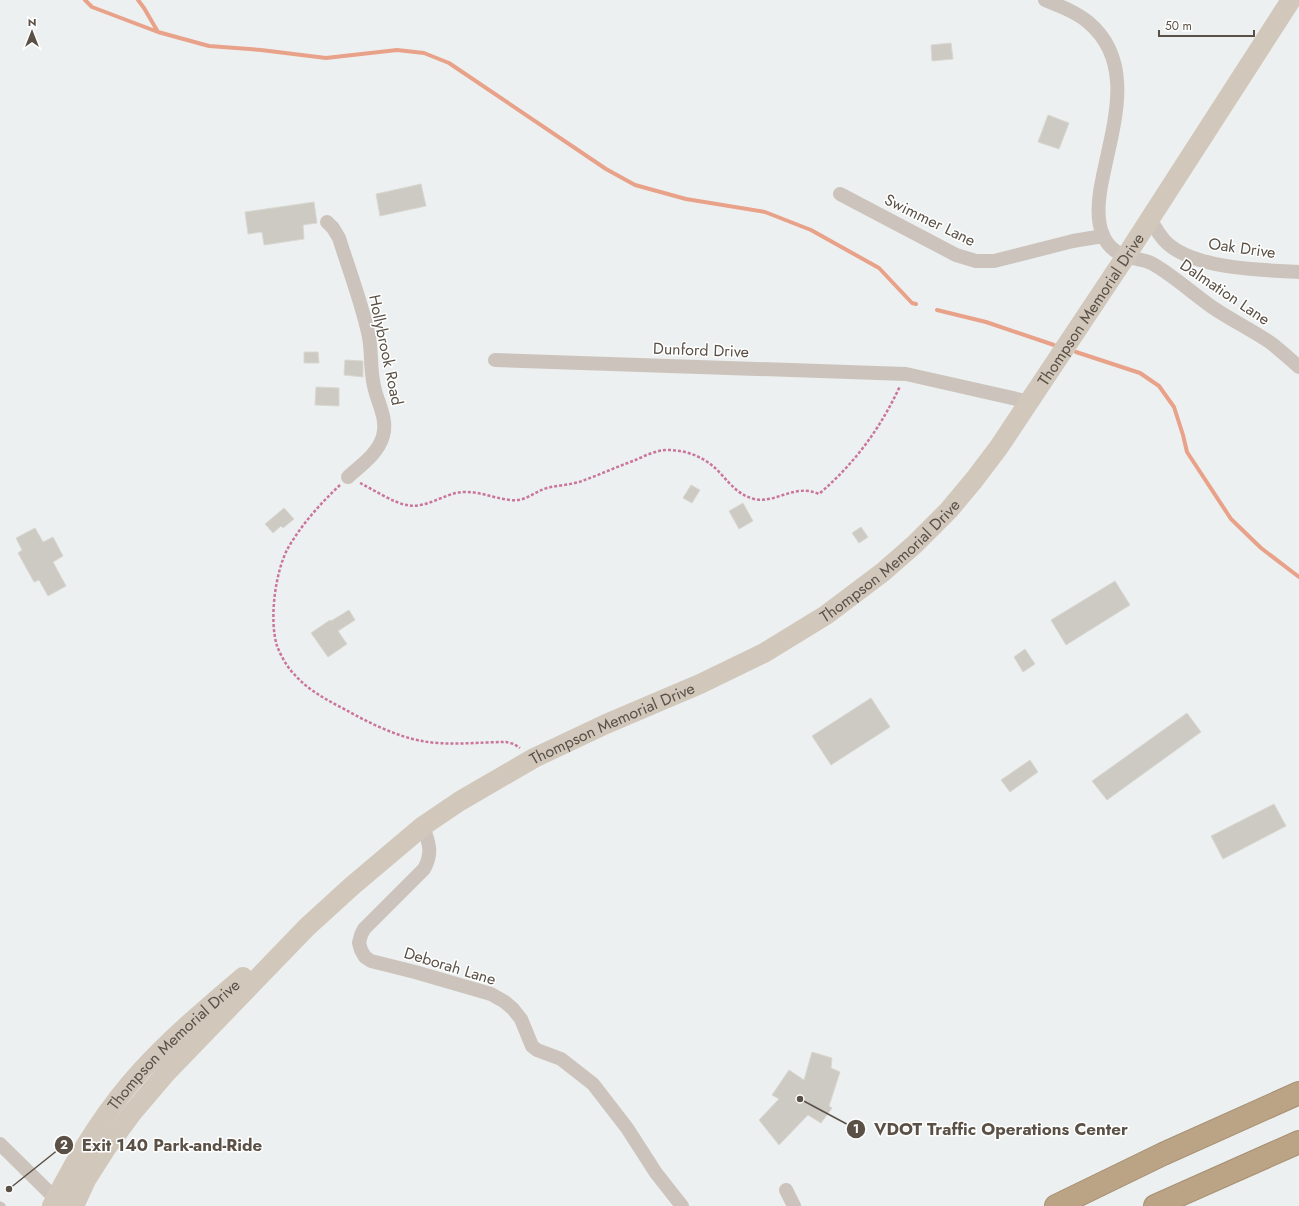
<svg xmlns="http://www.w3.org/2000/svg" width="1299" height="1206" font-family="Jost,sans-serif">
<rect width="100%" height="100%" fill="#edf0f0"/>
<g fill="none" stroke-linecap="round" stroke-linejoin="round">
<path stroke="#e9a28a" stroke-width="4" d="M85 0 92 7 158 32 209 46 261 50 326 58 397 50 424 53 449 63 606 169 635 185 686 199 765 212 811 230 879 268 912 303 916 304
M138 0 144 8 158 32
M937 310 986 322 1054 345
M1076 352 1140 373 1159 386 1174 407 1183 435 1187 452 1231 519 1261 548 1299 577"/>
</g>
<path fill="#cdcac4" stroke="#d9d7d1" d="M951 43 953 59 932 61 931 45Z
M1048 115 1069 123 1059 149 1038 142Z
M421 184 426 206 380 216 376 194Z
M314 202 317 223 303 225 304 239 264 245 262 232 248 234 245 212Z
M304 352H318L319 363H304Z
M345 360 363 361V377L344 375Z
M316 387 339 388V406L315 405Z
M691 485 700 490 692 503 683 498Z
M743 503 753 521 739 529 729 511Z
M284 508 294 519 283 528 281 526 273 533 265 524Z
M861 527 868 537 859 543 852 533Z
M35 528 43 542 53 537 63 556 53 562 66 586 48 596 39 580 34 582 18 553 22 550 16 538Z
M1115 581 1130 605 1066 645 1051 620Z
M349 610 355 620 338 631 347 644 328 657 311 633 330 620 331 621Z
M1025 649 1035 664 1023 672 1014 657Z
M871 698 890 727 831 765 812 736Z
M1187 713 1201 732 1107 800 1092 781Z
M1030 760 1038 772 1010 792 1001 780Z
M1274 804 1286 826 1223 859 1211 836Z
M812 1052 832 1058 831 1068 840 1072 829 1106 832 1108 821 1123 808 1115 779 1145 759 1120 779 1099 772 1095 789 1070 804 1080Z"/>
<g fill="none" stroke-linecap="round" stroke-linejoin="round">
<g stroke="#a79071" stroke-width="24">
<path id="motorway" d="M1056 1206 1163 1154 1299 1093
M1155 1206 1299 1142"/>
</g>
<path stroke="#ca759b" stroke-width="2.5" stroke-dasharray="3 2" stroke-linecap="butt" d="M360 483C372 489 396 504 407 505 426 509 443 494 462 492 479 491 493 498 510 500 526 502 533 492 547 488 558 485 571 485 582 481 599 475 616 467 633 461 645 456 657 449 671 450 690 451 708 459 721 474 731 485 739 495 754 499 776 504 794 483 819 494 855 463 880 429 900 386
M340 485C320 504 302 524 288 548 275 572 269 620 277 646 281 656 287 667 294 674 309 691 327 700 346 710 367 722 398 737 422 741 447 746 480 742 506 742L514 744 520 748"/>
<path stroke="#ccc4bc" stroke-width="7" d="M0 1205 2 1206"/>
<path stroke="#ccc4bc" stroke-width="14" d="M1045 0C1060 6 1076 12 1088 22 1136 62 1113 125 1103 176 1099 194 1095 218 1103 235 1108 248 1120 256 1133 258 1140 260 1147 260 1153 264 1174 276 1192 293 1212 307 1231 320 1252 330 1271 343 1281 351 1290 359 1299 367
M840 194 956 255 976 261H994L1073 241 1103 236
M1150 218C1155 228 1160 237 1168 244 1197 269 1261 270 1299 272
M327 222 333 228 339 238C349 270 362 303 369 337 372 353 370 370 374 386 377 402 388 418 383 436 378 454 360 466 348 477
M495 360 906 374 1030 402
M423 826C429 843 433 853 424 869L364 929 361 935 359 943 361 950 365 957 371 961 415 972 491 994 505 1002 513 1009 521 1019 532 1046 537 1050 561 1059 593 1084 627 1128 656 1173 682 1206
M0 1144 61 1204
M786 1190 794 1206"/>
<g stroke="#d1c7bb" stroke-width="20">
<path id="s1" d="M52 1206C76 1158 106 1109 142 1070 173 1036 208 1007 243 977"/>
<path id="s2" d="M74 1206 86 1180 107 1147 132 1113 166 1073 307 927 352 886 423 826 460 801 534 758 606 724 700 684 764 653 826 615 883 572 915 544 949 510 974 480 999 447 1126 256 1291 0"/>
</g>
<use href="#motorway" stroke="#bba486" stroke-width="22"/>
</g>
<g text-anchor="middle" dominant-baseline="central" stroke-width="3" stroke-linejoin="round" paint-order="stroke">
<g font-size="16" fill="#5a5046" stroke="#fff">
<text transform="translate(930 220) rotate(26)">Swimmer Lane</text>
<text transform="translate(1242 248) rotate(8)">Oak Drive</text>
<text transform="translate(1225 292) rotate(34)">Dalmation Lane</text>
<text stroke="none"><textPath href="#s2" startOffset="1383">Thompson Memorial Drive</textPath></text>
<text transform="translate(386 350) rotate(78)">Hollybrook Road</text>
<text transform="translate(701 350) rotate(2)">Dunford Drive</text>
<text stroke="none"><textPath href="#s2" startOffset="1059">Thompson Memorial Drive</textPath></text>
<text stroke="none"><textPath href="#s2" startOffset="735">Thompson Memorial Drive</textPath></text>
<text transform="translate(450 966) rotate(17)">Deborah Lane</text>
<text stroke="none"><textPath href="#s1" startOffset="204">Thompson Memorial Drive</textPath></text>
</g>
</g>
<path fill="none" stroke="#5a5046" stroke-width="1.5" d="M800 1099L856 1129M9 1189L64 1145"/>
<g fill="#5a5046" stroke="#fff" stroke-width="1.5">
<circle cx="800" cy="1099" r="4"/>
<circle cx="9" cy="1189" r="4"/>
<circle cx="856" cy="1129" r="10"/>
<circle cx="64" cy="1145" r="10"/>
</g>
<g font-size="12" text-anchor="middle" font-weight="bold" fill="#fff">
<text x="856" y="1133">1</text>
<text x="64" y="1149">2</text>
</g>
<g font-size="17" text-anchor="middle" font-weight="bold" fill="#5a5046" stroke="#fff" stroke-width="3" stroke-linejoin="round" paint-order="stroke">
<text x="1001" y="1135">VDOT Traffic Operations Center</text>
<text x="172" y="1151">Exit 140 Park-and-Ride</text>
</g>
<g transform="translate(32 32)" stroke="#ffffff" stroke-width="3" paint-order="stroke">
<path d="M0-3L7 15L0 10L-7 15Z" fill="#5a5046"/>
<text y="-6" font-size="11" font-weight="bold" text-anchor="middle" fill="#5a5046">N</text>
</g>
<path d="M1159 30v6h95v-6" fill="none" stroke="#5a5046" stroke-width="2"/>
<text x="1165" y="30" font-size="12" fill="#5a5046" stroke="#ffffff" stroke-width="3" paint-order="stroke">50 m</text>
</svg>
